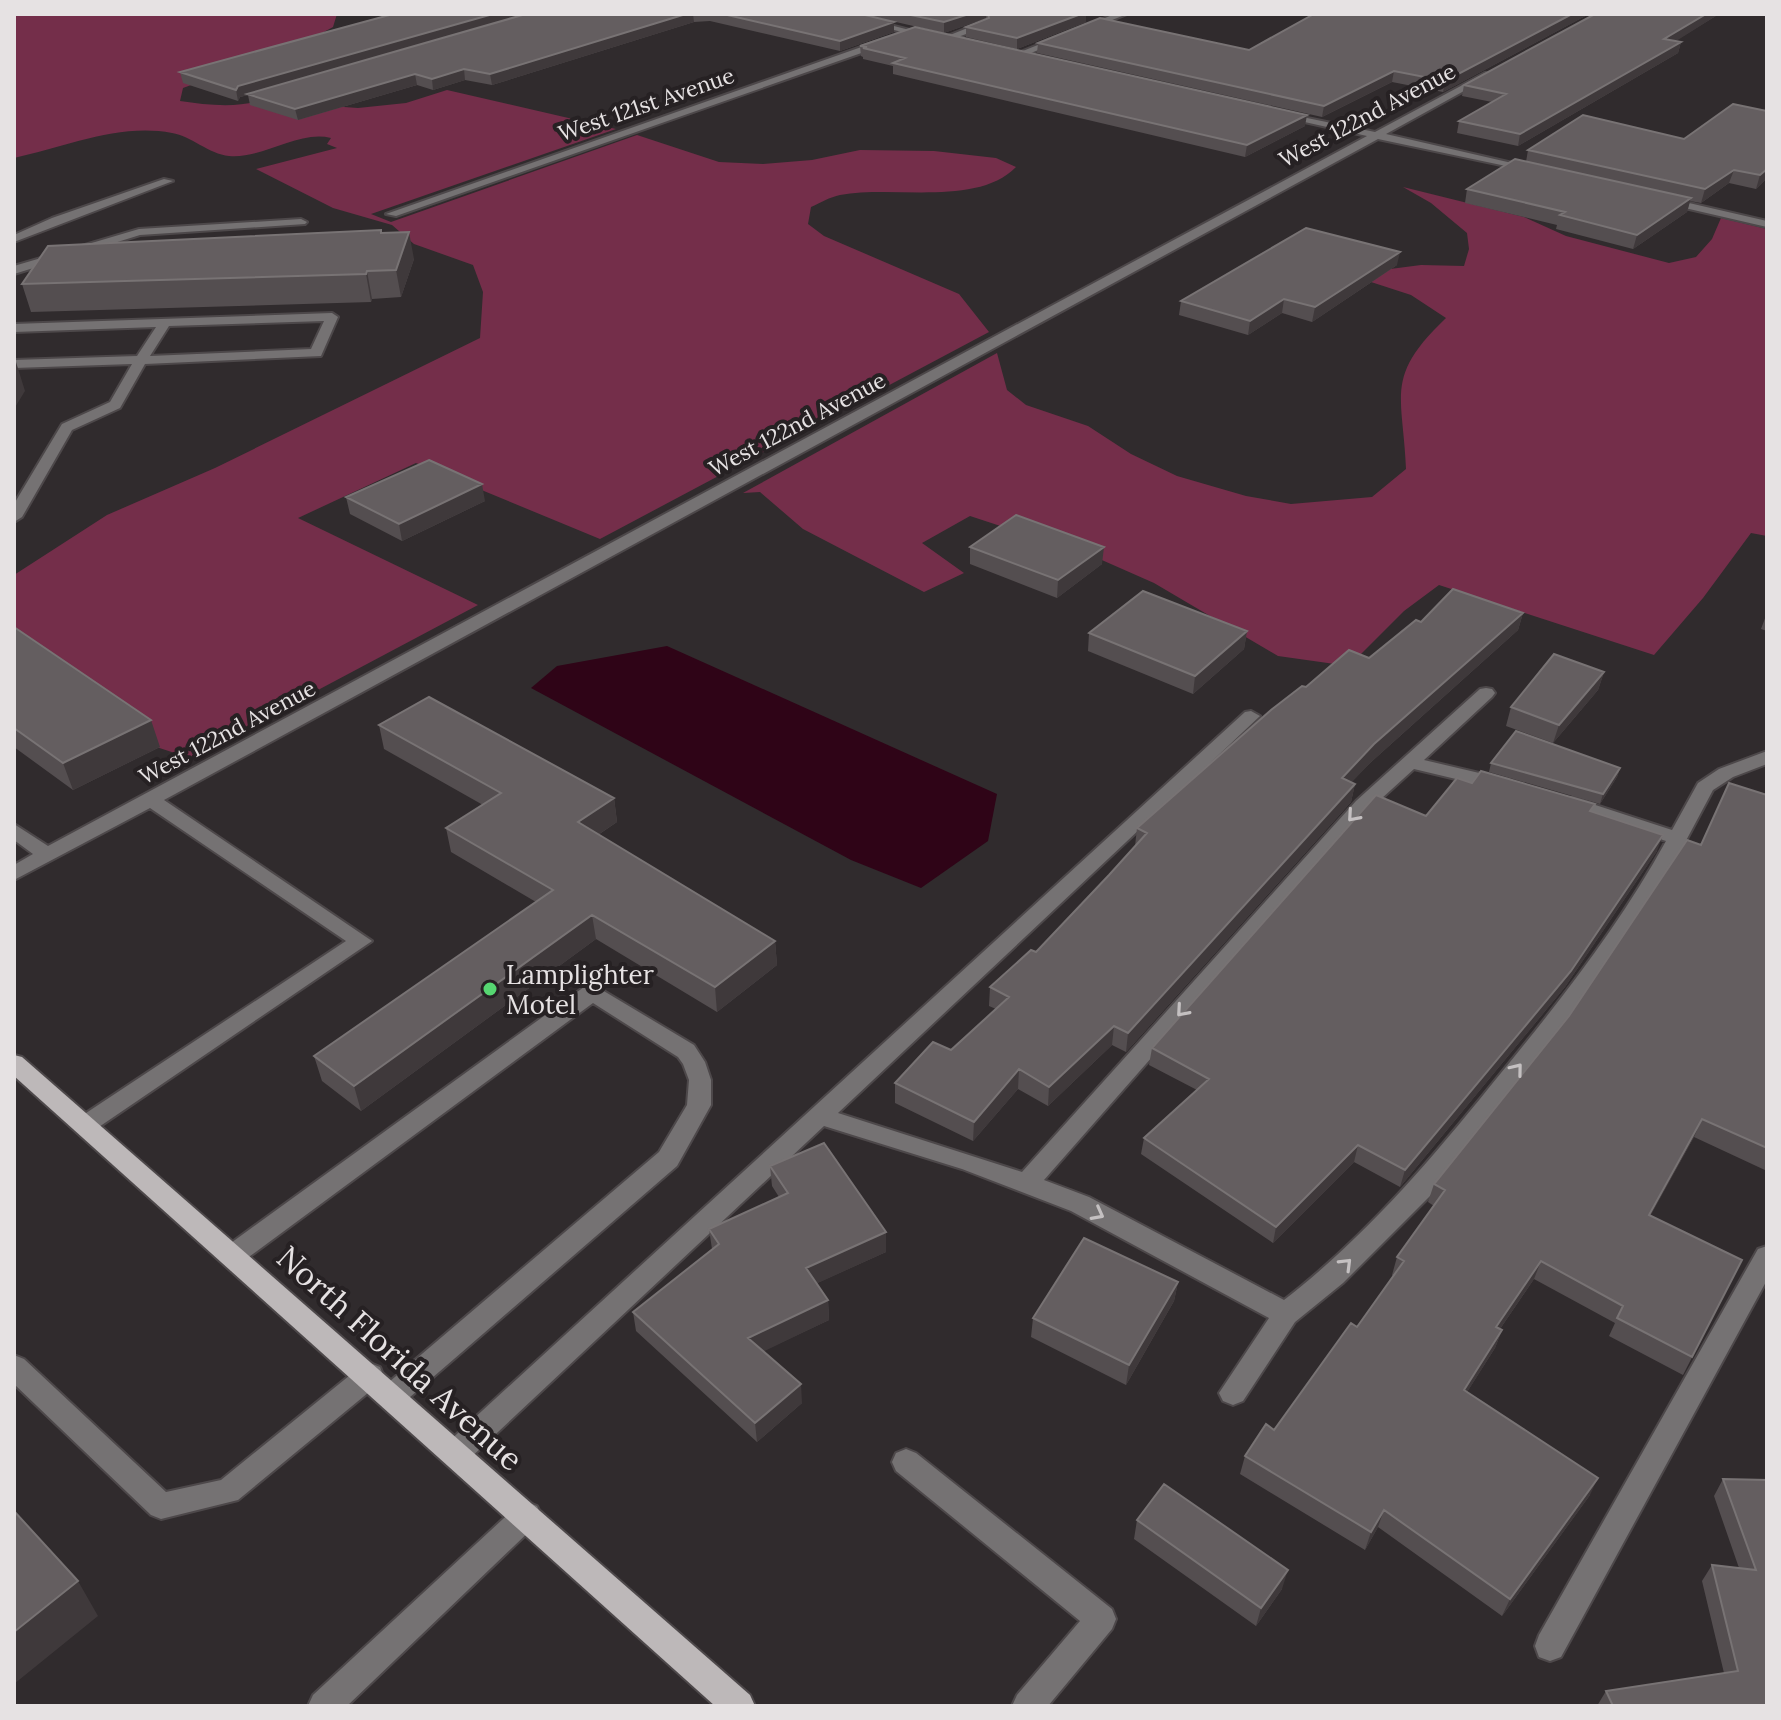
<svg xmlns="http://www.w3.org/2000/svg" width="1781" height="1720" font-family="Lora,serif">
<rect width="100%" height="100%" fill="#302b2d"/>
<path fill="#742e4a" d="M14 14H337L333 27 302 44 183 88 180 101C206 105 235 108 259 101L358 108 406 103 447 90 616 129 371 214 391 222 637 135 719 162 763 164 812 160 860 150 934 151 996 158 1016 167C977 207 894 185 840 195 830 197 820 203 811 207L808 224 824 236 959 294 989 332 600 539 416 463 298 518 478 605 190 758 77 721 14 675V575L107 515 215 468 480 338 483 292 473 265 414 244 392 225 333 208 256 169 337 148 327 144 331 138C298 130 264 159 229 156 209 154 191 136 172 133 118 123 66 147 14 158Z
M1403 187 1524 217 1566 236 1669 263 1696 257 1712 239 1721 218 1767 229V536L1751 533 1703 598 1654 655 1439 585 1404 611 1349 666 1278 656 1154 583 1095 557 970 516 922 543 964 573 924 592 803 529 760 492 743 493 997 353 1007 390 1026 405 1088 426 1131 454 1177 476 1246 496 1291 504 1372 497 1406 469C1403 394 1384 377 1446 318L1411 295 1371 282 1367 272 1421 265 1464 266 1469 249 1467 233 1431 203Z"/>
<path fill="#2f0417" d="M667 646 997 794 988 841 921 888 851 860 531 688 557 666Z"/>
<g fill="none" stroke-linecap="round" stroke-linejoin="round">
<g stroke="#4d484a" stroke-width="4">
<path id="minor" d="M832 14H847L933 36 929 39Z
M1115 14H1127L1021 57 1013 55Z
M985 21 988 26 947 41 940 39Z
M887 38 890 43 396 216 386 214Z
M1485 73 1493 75 1386 134 1534 168V172L1378 139 164 800 372 941 93 1131 85 1134 77 1131 73 1125 77 1119 346 941 150 808 14 880V865L33 854 14 840V824L48 846 1367 136 1278 116V112L1375 132Z
M164 179 173 181 14 242V235L52 218Z
M1663 197 1767 221V227L1659 202 1657 200Z
M301 219 307 222 305 224 140 235 14 274V266L139 229Z
M332 313 338 317 321 356 145 364 120 408 72 430 22 517 14 522V504L62 424 110 402 132 364 14 368V360L137 356 156 327 14 332V324ZM324 321 311 349 150 356 169 326Z
M1486 688 1492 689 1495 693 1492 697 1424 760 1509 780 1511 784 1509 788 1502 790 1414 769 1370 809 1044 1180 1089 1197 1284 1300C1369 1234 1434 1156 1501 1073 1561 1000 1621 923 1666 841L1560 806 1557 802 1560 798H1574L1672 830 1698 783 1719 769 1767 751V764L1733 777 1713 790 1665 880 1560 1032 1430 1196 1343 1283 1295 1322 1243 1401 1233 1405 1223 1401 1219 1393 1269 1318 1071 1211 962 1169 824 1126 466 1462 456 1466 446 1462 442 1453 446 1444 1245 712 1251 711 1260 716 838 1113 1022 1172 1356 801 1480 689Z
M592 984 694 1045 705 1062 711 1080V1105L677 1166 402 1404 392 1408 382 1404 378 1396 382 1388 659 1152 687 1105 689 1080 683 1064 678 1057 593 1003 242 1262 233 1265 224 1262 220 1255 224 1248 584 987Z
M1767 1246V1280L1561 1657 1550 1661 1539 1657 1535 1646 1539 1635 1758 1249Z
M14 1355 24 1359 166 1492 221 1480 360 1367 370 1363 380 1367 383 1375 380 1383 238 1500 161 1519 151 1515 14 1384Z
M906 1449 916 1453 1112 1609 1116 1619 1112 1629 1048 1706H1012L1017 1695 1080 1621 896 1471 892 1462 896 1453Z
M527 1502 537 1506 541 1515 537 1524 347 1706H308L313 1695 517 1506Z"/>
</g>
<g stroke="#4d484a" stroke-width="4">
<path id="major" d="M14 1055 22 1057 750 1695 755 1706H715L14 1076Z"/>
</g>
<use href="#minor" fill="#757273" fill-rule="evenodd"/>
<use href="#major" fill="#bdb8b9" fill-rule="evenodd"/>
</g>
<path fill="#544e50" d="M393 14H1086V22L1017 49 966 37V27L986 20V18L944 33 861 14 894 32 840 51 710 21 694 22 492 85 465 80 433 90 417 85 298 120 250 105 248 95 240 97 238 101 183 83 180 72Z
M1314 14H1589L1443 92 1392 82 1322 117 1037 53 1038 43 1249 50Z
M1595 14H1719L1675 41 1681 42 1678 53 1518 146 1457 133 1459 121 1492 102 1462 96 1464 85Z
M860 46 1305 126 1245 157 893 74V66L863 59V57L861 56Z
M1767 111V178L1756 189 1729 183 1701 203 1690 201 1687 212 1633 249 1556 229 1557 225 1465 203 1467 189 1526 162 1528 150 1684 139Z
M381 233 414 259 401 297 372 299 371 302 31 312 22 284Z
M1397 265 1312 322 1282 313 1248 335 1179 315 1181 301Z
M346 497 485 501 402 541 350 514Z
M970 547 1102 564 1057 598 970 564Z
M1523 613 1518 630 1370 763 1351 782 1355 784 1351 802 1126 1052 1112 1045 1048 1106 1018 1089 973 1141 895 1103V1083L951 1050 996 1009 989 1006 990 987 1036 952 1109 875 1135 846 1137 828 1306 687 1369 658 1421 622Z
M1767 613V631L1761 629Z
M14 627 160 747 73 790 14 747Z
M1247 631 1244 649 1193 694 1088 651 1089 633Z
M1604 672 1598 690 1553 743 1506 726 1511 707Z
M379 725 614 798 617 822 598 835 775 941 777 965 717 1012 596 939 361 1111 322 1081 314 1056 536 902 451 852 446 828 483 805 384 749Z
M1491 763 1620 768 1617 777 1600 804 1489 772Z
M1472 783 1592 812 1657 851 1565 987 1400 1187 1354 1162 1273 1243 1141 1154 1144 1138 1197 1090 1149 1065 1152 1048 1426 816Z
M1767 795V1171L1694 1137 1650 1216 1742 1260 1683 1375 1609 1336 1615 1323 1534 1279 1500 1329 1502 1330 1495 1348 1467 1392 1590 1495 1502 1616 1378 1527 1365 1550 1240 1474 1245 1456 1274 1430 1357 1327 1393 1276 1392 1275 1397 1257 1434 1206 1428 1202 1434 1184 1569 1016 1701 845Z
M770 1166 886 1232V1252L817 1283 828 1300 829 1320 763 1351 802 1403 757 1442 636 1331 633 1312 712 1249 709 1229 779 1197 772 1186Z
M1178 1282 1174 1301 1126 1385 1031 1337 1033 1318Z
M1723 1479 1767 1480V1706H1597L1606 1691 1724 1673 1702 1581 1712 1565 1739 1568 1714 1496Z
M1137 1520 1282 1589 1256 1626 1134 1539Z"/>
<path fill="#3f393b" d="M493 14H531L247 94 248 95 240 97 238 101 236 90 238 86Z
M686 14H693L694 22 492 85 490 74Z
M969 14H986V18L944 33V22Z
M1077 14H1086V22L1017 49V38Z
M1572 14H1589L1443 92 1445 81Z
M1706 14H1719L1662 50 1664 39Z
M894 22V32L840 51V41Z
M1681 42 1678 53 1518 146 1520 134Z
M464 69 465 80 433 90 432 79Z
M1394 71 1392 82 1322 117 1324 106Z
M415 74 417 85 298 120 295 109Z
M1307 115 1305 126 1245 157 1247 145Z
M1767 169V178L1756 189 1760 175Z
M1734 170 1729 183 1701 203 1705 189Z
M1691 198 1687 212 1633 249 1637 235Z
M409 232 414 259 401 297 396 270Z
M1400 252 1397 265 1312 322 1315 307Z
M367 271 372 299 371 302 366 274Z
M1284 299 1282 313 1248 335 1250 321Z
M16 362 25 391 14 409V364Z
M482 484 485 501 402 541 399 524Z
M1104 547 1102 564 1057 598 1058 580Z
M1523 613 1518 630 1370 763 1338 797 1342 778 1374 744Z
M1247 631 1244 649 1193 694 1195 676Z
M1604 672 1598 690 1553 743 1559 725Z
M151 720 160 747 73 790 63 763Z
M1620 768 1617 777 1600 804 1603 794Z
M1355 784 1351 802 1126 1052 1128 1033Z
M614 798 617 822 581 846 578 822Z
M1663 835 1657 851 1565 987 1400 1187 1405 1170Z
M592 915 596 939 361 1111 354 1086Z
M775 941 777 965 717 1012 715 987Z
M1114 1026 1112 1045 1048 1106 1049 1087Z
M1019 1069 1018 1089 973 1141 974 1122Z
M1702 1119 1694 1137 1641 1233 1649 1215Z
M1358 1145 1354 1162 1273 1243 1276 1227Z
M886 1232V1252L807 1288 806 1268Z
M1541 1261 1534 1279 1489 1345 1496 1327Z
M1178 1282 1174 1301 1126 1385 1129 1365Z
M828 1300 829 1320 750 1358 748 1338Z
M1502 1330 1495 1348 1457 1408 1464 1390Z
M801 1384 802 1403 757 1442 755 1423Z
M1598 1478 1590 1495 1502 1616 1510 1599Z
M1384 1510 1378 1527 1365 1550 1371 1532Z
M1288 1570 1282 1589 1256 1626 1261 1608Z
M78 1581 98 1616 14 1684V1632Z"/>
<path fill="#645e60" stroke="#787374" stroke-width="2" d="M393 14H493L238 86 236 90 180 72Z
M526 14H686L490 74 464 69 432 79 415 74 295 109 247 94Z
M723 14H861L894 22 840 41Z
M906 14H969L944 22Z
M988 14H1081L1017 38 966 27 989 18Z
M1314 14H1572L1445 81 1394 71 1324 106 1038 43 1100 18 1249 50Z
M1595 14H1706L1664 39 1681 42 1520 134 1459 121 1506 94 1464 85Z
M915 27 1307 115 1247 145 893 63 905 58 863 48 867 47 860 46Z
M1733 104 1767 111V169L1760 175 1734 170 1705 189 1528 150 1583 115 1684 139Z
M1515 159 1691 198 1637 235 1560 215 1565 212 1467 189Z
M1306 228 1400 252 1315 307 1284 299 1250 321 1181 301Z
M381 230V233L409 232 396 270 367 271 366 274 22 284 48 246Z
M429 460 482 484 399 524 346 497Z
M1016 515 1104 547 1058 580 970 547Z
M1453 589 1523 613 1374 744 1342 778 1355 784 1128 1033 1114 1026 1049 1087 1019 1069 974 1122 895 1083 933 1042 951 1050 1009 997 990 987 1031 950 1036 952 1109 875 1147 833 1137 828 1271 710 1302 686 1306 687 1349 650 1369 658 1416 620 1421 622Z
M1143 591 1247 631 1195 676 1089 633Z
M14 627 151 720 63 763 14 728Z
M1554 654 1604 672 1559 725 1511 707Z
M429 697 614 798 578 822 775 941 715 987 592 915 354 1086 314 1056 553 890 446 828 501 793 379 725Z
M1516 731 1620 768 1603 794 1491 763Z
M1481 771 1595 804 1590 811 1663 835 1571 971 1405 1170 1358 1145 1276 1227 1144 1138 1209 1079 1152 1048 1376 795 1426 816 1457 778 1472 783Z
M1729 783 1767 795V1148L1702 1119 1649 1215 1742 1260 1692 1357 1617 1318 1623 1306 1541 1261 1496 1327 1502 1330 1464 1390 1598 1478 1510 1599 1384 1510 1371 1532 1245 1456 1266 1424 1274 1430 1351 1323 1357 1327 1404 1261 1397 1257 1445 1190 1434 1184 1569 1016 1687 840 1701 845Z
M824 1143 886 1232 806 1268 828 1300 748 1338 801 1384 755 1423 633 1312 719 1244 709 1229 788 1193 770 1166Z
M1084 1238 1178 1282 1129 1365 1033 1318Z
M1723 1479 1767 1480V1706H1613L1606 1691 1738 1671 1712 1565 1756 1570Z
M1164 1484 1288 1570 1261 1608 1137 1520Z
M14 1511 78 1581 14 1632Z"/>
<defs><path id="oneway-chevron" d="M-2-3.5L2.5 0L-2 3.5" fill="none" stroke-width="1.6" stroke-linecap="round" stroke-linejoin="round" transform="scale(2)"/></defs>
<g stroke="#c4c0c1">
<use href="#oneway-chevron" transform="translate(1353 816) rotate(131)"/>
<use href="#oneway-chevron" transform="translate(1182 1011) rotate(131)"/>
<use href="#oneway-chevron" transform="translate(1517 1069) rotate(-51)"/>
<use href="#oneway-chevron" transform="translate(1098 1214) rotate(28)"/>
<use href="#oneway-chevron" transform="translate(1346 1264) rotate(-45)"/>
</g>
<circle fill="#56d671" stroke="#262123" stroke-width="3" cx="490" cy="989" r="8"/>
<g text-anchor="middle" dominant-baseline="central" stroke-width="8" stroke-linejoin="round" paint-order="stroke">
<g font-size="22" fill="#e6e2e3" stroke="#262123">
<text transform="translate(646 104) rotate(-19)">West 121st Avenue</text>
<text transform="translate(1367 115) rotate(-28)">West 122nd Avenue</text>
<text transform="translate(797 424) rotate(-28)">West 122nd Avenue</text>
<text transform="translate(227 732) rotate(-28)">West 122nd Avenue</text>
</g>
<g font-size="26" fill="#e6e2e3" stroke="#262123" text-anchor="start">
<text x="506" y="974">Lamplighter<tspan x="506" dy="30">Motel</tspan></text>
</g>
<g font-size="32" fill="#e6e2e3" stroke="#262123">
<text transform="translate(400 1358) rotate(42)">North Florida Avenue</text>
</g>
</g>
<rect width="1781" height="1720" fill="none" stroke="#e6e2e3" stroke-width="32"/>
</svg>
